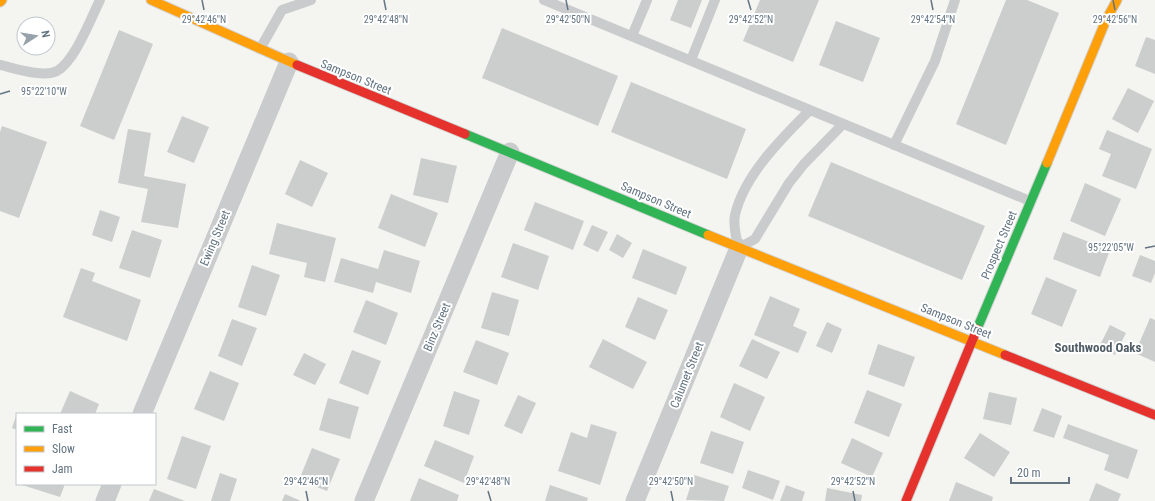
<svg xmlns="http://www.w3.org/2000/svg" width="1155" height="501" font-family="'Roboto Condensed',sans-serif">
<rect width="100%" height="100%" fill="#f4f4f1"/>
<path fill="#cccece" d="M678 0H702L691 28 670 20Z
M760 0H819L793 62 743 41Z
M1006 0H1027L1059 13 1006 145 956 124Z
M836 21 880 38 863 82 819 65Z
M502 28 618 76 598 126 482 78Z
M119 30 153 44 114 140 80 126Z
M1146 37 1155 40V74L1135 66Z
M631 82 746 129 727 179 611 132Z
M1128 88 1154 101 1138 133 1112 119Z
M182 116 209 127 194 163 167 152Z
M2 126 47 142 19 218 0 211V132Z
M128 129 151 133 144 176 186 184 178 228 141 222 148 189 118 183Z
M1107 130 1152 149 1136 189 1102 176 1111 154 1099 149Z
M421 158 457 166 448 203 413 195Z
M300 160 328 173 312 207 285 194Z
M831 162 985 226 962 280 808 216Z
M1085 183 1121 199 1105 236 1070 221Z
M391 194 438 213 425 247 378 228Z
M535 202 584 221 573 250 524 230Z
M100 210 120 217 112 242 92 235Z
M277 223 336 238 325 282 304 277 307 263 269 254Z
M592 225 608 232 598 252 583 245Z
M132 230 162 240 150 278 119 268Z
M1063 232 1110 250 1100 277 1053 259Z
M617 234 632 243 623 258 609 250Z
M513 243 549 256 538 290 501 277Z
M643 249 687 267 676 295 632 278Z
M384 250 420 261 411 293 376 282 373 293 334 282 341 258 378 269Z
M1140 255 1155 261V273L1151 283 1132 276Z
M252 265 280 275 266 316 238 307Z
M81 268 95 273 92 281 141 300 127 341 63 317Z
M1046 277 1077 290 1062 327 1031 314Z
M492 292 519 300 509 336 481 328Z
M770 296 800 309 793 326 807 332 798 353 754 335Z
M638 297 668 310 655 340 625 327Z
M366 300 398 313 386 345 353 332Z
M1150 318 1155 320V362L1135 353Z
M232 319 257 328 242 366 218 356Z
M827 322 842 329 832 353 816 346Z
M1110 325 1126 333 1115 355 1099 347Z
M603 339 647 362 633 389 589 367Z
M752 339 780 352 767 379 739 366Z
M476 340 509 353 497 385 463 372Z
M878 344 915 357 904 387 868 374Z
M352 350 381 361 368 395 339 383Z
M304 353 326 364 315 385 293 375Z
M210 371 239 383 224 421 194 409Z
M734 383 765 397 750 431 720 417Z
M867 390 902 404 889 437 854 423Z
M70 391 99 404 95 414H60Z
M454 391 480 400 469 435 443 426Z
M989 392 1017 398 1011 425 983 419Z
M518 395 536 403 522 434 504 426Z
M328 398 359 407 350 439 319 430Z
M1042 408 1062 416 1054 438 1033 431Z
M17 413V430L12 428Z
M591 424 617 432 600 485 558 471 571 432 587 438Z
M1068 424 1138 450 1128 479 1104 470 1109 455 1063 438Z
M711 431 744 442 733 474 700 463Z
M980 433 1010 452 994 477 964 458Z
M182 436 211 446 196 489 167 479Z
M852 438 883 453 872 477 841 463Z
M435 440 474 456 464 483 424 466Z
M312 448 340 459 327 491 299 480Z
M748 470 780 481 773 500 742 488Z
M220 473 237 479 230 501H211Z
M694 475 729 486 724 501 686 500Z
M419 478 459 495 457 501H410Z
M956 482 993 497 992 501H949Z
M1096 483 1121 494 1118 501H1089Z
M19 484H65L60 497Z
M550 485 588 498 587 501H545Z
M786 485 805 492 802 501H780Z
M827 488 862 495 861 501H825Z
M154 489 185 501H149Z
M285 494 301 501H282Z"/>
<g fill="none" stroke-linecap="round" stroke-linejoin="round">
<g stroke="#d1d2d2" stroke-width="11">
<path id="fast" d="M465 134 708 235
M977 329 1047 163"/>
</g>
<g stroke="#d1d2d2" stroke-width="11">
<path id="slow" d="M151 0 297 65
M0 2 2 0
M1047 163 1106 20 1117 0
M708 235 1005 355"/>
</g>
<g stroke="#d1d2d2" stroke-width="11">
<path id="jam" d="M297 65 465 134
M1005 355 1155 415
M906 501 977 329"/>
</g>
<path stroke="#cacbcc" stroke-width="10" d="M544 0 1030 201
M632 36 647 0
M260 49 282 10 311 0
M691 60 715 0
M0 65C14 68 43 78 57 71 75 61 91 18 100 0
M810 110C783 137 744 175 735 215 733 226 736 238 739 248L755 239 789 183 804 164 843 124
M894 145 935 61 955 0"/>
<path stroke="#cacbcc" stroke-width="19" d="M142 414 289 62
M105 501 112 484
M364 501 510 152
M635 501 739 248"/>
<use href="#fast" stroke="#30b455" stroke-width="9"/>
<use href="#slow" stroke="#ff9f0a" stroke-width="9"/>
<use href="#jam" stroke="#e5322d" stroke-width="9"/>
</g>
<path fill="none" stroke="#637482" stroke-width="1.5" d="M202 0 204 10M384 0 386 10M566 0 568 10M748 0 751 10M931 0 933 10M1113 0 1115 10M0 94 10 91M1145 248 1155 246M306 491 308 501M488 491 491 501M671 491 673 501M853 491 855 501"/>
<g text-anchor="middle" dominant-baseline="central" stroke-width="4" stroke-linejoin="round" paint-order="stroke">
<g font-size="12" fill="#637482" stroke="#fff">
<text transform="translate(356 77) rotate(22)">Sampson Street</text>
<text transform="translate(656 200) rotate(23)">Sampson Street</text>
<text transform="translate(215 238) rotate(-67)">Ewing Street</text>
<text transform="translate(999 245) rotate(-67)">Prospect Street</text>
<text transform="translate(956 321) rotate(22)">Sampson Street</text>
<text transform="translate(437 327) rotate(-67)">Binz Street</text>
<text transform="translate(687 375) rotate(-68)">Calumet Street</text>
</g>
<g font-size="13" font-weight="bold" fill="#515d67" stroke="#fff">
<text x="1098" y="347">Southwood Oaks</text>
</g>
</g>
<g font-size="10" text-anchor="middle" fill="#637482" stroke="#fff" stroke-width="4" stroke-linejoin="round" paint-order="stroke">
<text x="204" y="23">29°42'46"N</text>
<text x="386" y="23">29°42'48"N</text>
<text x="568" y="23">29°42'50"N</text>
<text x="751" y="23">29°42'52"N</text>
<text x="933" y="23">29°42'54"N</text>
<text x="1115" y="23">29°42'56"N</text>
<text x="44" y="95">95°22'10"W</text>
<text x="1111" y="251">95°22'05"W</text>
<text x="306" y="485">29°42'46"N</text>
<text x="488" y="485">29°42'48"N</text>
<text x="671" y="485">29°42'50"N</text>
<text x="853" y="485">29°42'52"N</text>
</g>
<rect x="16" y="413" width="140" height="72" fill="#ffffff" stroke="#c1c7cd"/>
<rect x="24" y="426" width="20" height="6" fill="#30b455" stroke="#c1c7cd"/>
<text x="52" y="433" font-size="12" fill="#637482">Fast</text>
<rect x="24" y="446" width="20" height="6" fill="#ff9f0a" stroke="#c1c7cd"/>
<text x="52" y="453" font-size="12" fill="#637482">Slow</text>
<rect x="24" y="466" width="20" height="6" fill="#e5322d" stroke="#c1c7cd"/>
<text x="52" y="473" font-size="12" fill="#637482">Jam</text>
<g transform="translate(36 36) rotate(78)"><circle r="19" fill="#ffffff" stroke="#c1c7cd"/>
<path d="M0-3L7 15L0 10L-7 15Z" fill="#96a1a9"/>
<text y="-6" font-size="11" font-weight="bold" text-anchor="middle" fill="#637482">N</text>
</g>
<path d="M1011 477v6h58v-6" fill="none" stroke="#637482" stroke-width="2"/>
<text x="1017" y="477" font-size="12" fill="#637482" stroke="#ffffff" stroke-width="3" paint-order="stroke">20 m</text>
</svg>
